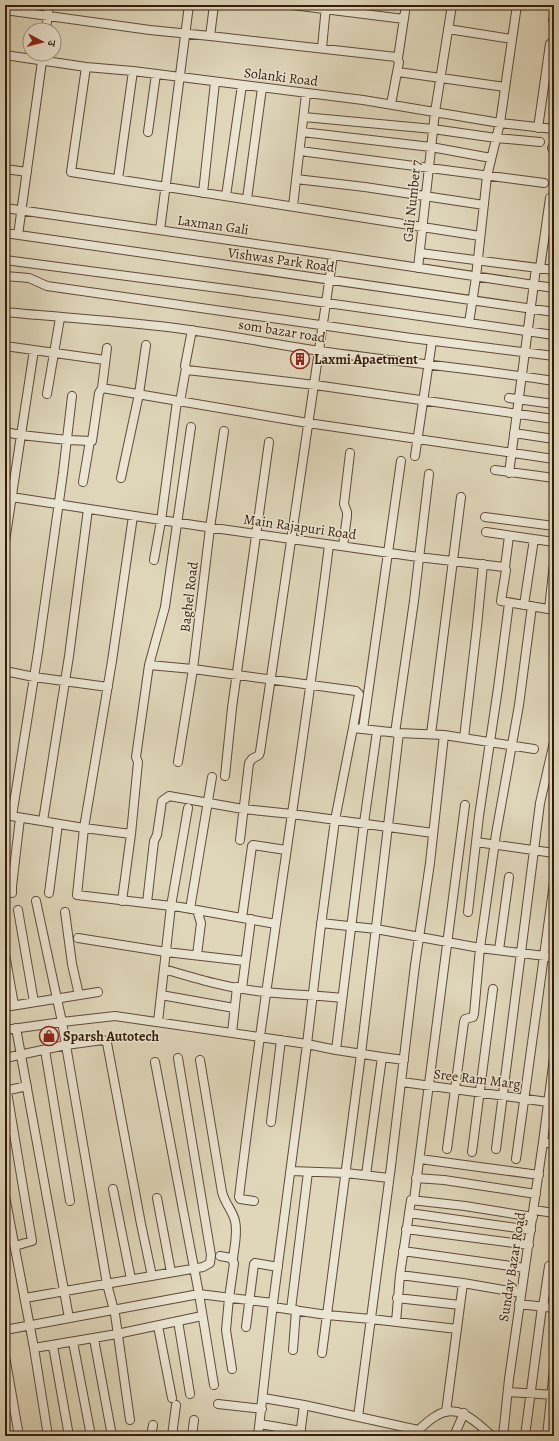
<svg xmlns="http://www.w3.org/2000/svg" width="559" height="1441" font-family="Alegreya,'Noto Serif Devanagari',serif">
<rect width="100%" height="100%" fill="#e0d7bb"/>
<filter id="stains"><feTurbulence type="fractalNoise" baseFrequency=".005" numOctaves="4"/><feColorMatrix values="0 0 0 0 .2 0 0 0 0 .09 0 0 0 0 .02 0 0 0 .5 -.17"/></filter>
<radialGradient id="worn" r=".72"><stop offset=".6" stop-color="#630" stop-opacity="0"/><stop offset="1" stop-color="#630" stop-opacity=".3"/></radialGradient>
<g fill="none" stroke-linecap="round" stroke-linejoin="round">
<g stroke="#604b37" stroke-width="10">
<path id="street" d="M292 5 404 19
M5 10 150 30 210 36 214 5
M553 20H554
M448 29 512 39
M46 30 49 5
M210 36 396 57 399 62 391 104
M322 48 326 6
M5 55 86 67 133 71 363 100 500 123 554 129
M398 58 406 5
M86 67 71 172 480 236
M398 72 505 87
M304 117 433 129 496 138 540 142
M538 128 550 44 551 43 554 42
M148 132 156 74
M302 132 431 147 491 158
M552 148H554
M300 151 544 183
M5 169 27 172
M118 179 133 71
M296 179 365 187 484 205
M203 193 215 82
M226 196 242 85
M247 199 262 88
M293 206 306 94
M5 208 333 255 554 288
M160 230 189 5
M5 233 554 312
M18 235 43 54
M420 253 554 270
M5 260 234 290 554 335
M418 268 435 112 452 5
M540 268 550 198
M5 276 29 278 47 286 411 338 554 356
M5 312C56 317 107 320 159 326 213 332 266 343 320 351 398 362 476 369 554 381
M469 323 476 277 487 176 500 123 517 5
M192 330 185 366 187 370 315 385 554 419
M5 346 105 360
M102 388 107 348
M47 394 60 318
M509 398 554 404
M180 402 186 368
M5 432 21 435 34 350
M514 433 554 439
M415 456 432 341
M495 470 554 478
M509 473 536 268
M121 478 139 394 146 345
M83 482 90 441
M5 496 200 526 418 557 504 567 506 570 501 601 554 610
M133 516 112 661 84 828 77 895 180 907 276 924
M485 517 554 526
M486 532 554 542
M5 542 21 435 67 440 92 441 99 393 102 388 308 423 554 459
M343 546 347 516V512L344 504 350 453
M154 560 161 521 177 401
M505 567 509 536
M524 605 534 539
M549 609 554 563
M149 665 193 669 356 691 359 694 353 728 399 733 444 735 534 749
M5 671 34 677 108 687
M363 729 401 461
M395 733 414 601 429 474
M431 734 461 497
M464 738 477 626 483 564
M178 762 193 669 210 528 224 431
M225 776 232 708 269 442
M5 815 84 828 131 834
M12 816 38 652 63 473 72 396
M43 821 69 656 88 509
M240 840 249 763 252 759 259 755 260 752 333 255
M476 842 554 853
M12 893V886L20 818
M49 893 58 824
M36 901 62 1022 107 1284 115 1314 130 1420
M122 901 131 834 138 762 136 757 149 665 165 607 191 427
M147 903 154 841 157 835 162 801 169 796 243 809 292 814 433 833
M190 909 212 777
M18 910 34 1002
M197 910 201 923 197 955
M65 912 72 964 79 995
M468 912 479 816 498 688 509 603
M242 918 252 846 253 845 286 850
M321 923 376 929 480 948 545 956 554 958
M78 938 166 952 245 961
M499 950 509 877
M5 954 14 1005
M164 969C197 979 231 989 266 992 291 995 317 995 342 998
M242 988 251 919
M161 995 234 1008
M5 1007 98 992
M158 1022 171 906 188 808
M16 1028 69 1318
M5 1030 62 1022 115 1016 307 1044 320 933 335 820 353 728
M232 1033 237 987
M45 1050 70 1201
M336 1050 364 823 377 731
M5 1058 66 1045 103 1040 107 1043 141 1224 152 1276
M200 1060 222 1192C225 1204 233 1211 235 1221 238 1233 234 1248 233 1259
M155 1062 199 1294 214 1385
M402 1082 548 1102
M271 1122 281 1040
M543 1142 554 1144
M447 1149 464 1022 465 1019 473 1017 474 1014 480 948 496 834 519 705 532 606
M496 1149 540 803 554 742
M472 1152 493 989
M420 1159 539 1175
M516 1159 554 883
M291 1171 346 1173 389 1178
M366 1175 382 1057 404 1060
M416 1178 444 1180 536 1194
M113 1189 131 1279
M5 1196 34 1348 48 1436
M157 1198 171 1272
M414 1200 465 805
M254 1201 240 1199 239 1197C265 979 302 763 329 545
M534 1210 554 1213
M409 1213 531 1230
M406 1229 529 1245
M15 1246 32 1241 7 1092 9 1090 27 1086
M403 1251 525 1268
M220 1256 231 1258 234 1263 229 1298 226 1330 232 1369
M400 1275 463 1283 521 1293
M25 1298 203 1267 210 1263 211 1255 178 1058
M397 1298 460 1305
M519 1304 554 1308
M273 1307 327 1315 371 1319 457 1329
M543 1307 549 1266
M291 1309 308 1172
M178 1321 190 1394
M396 1322 400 1275 411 1200 465 1206 533 1217
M158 1326 172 1398
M246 1327 254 1264 255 1263 278 1267
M5 1330 199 1294 273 1303
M94 1339 112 1436
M73 1342 91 1436
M53 1346 69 1436
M34 1348 117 1334 202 1316
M293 1350 296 1310
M322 1353 361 1054 399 733
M5 1356 19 1436
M508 1392 554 1395
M263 1398 304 1405 300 1436
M218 1404 262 1409
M304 1405 418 1430
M446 1412 463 1283
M358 1417 391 1166 415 965 430 863 444 735
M260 1424 301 1431
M151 1436 153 1425
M172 1436 176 1405
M192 1436 194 1420
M258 1436 273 1303 307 1044 336 1050 382 1057
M412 1436C419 1430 427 1421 436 1416 458 1402 476 1422 492 1436
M454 1436 464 1413
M503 1436 509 1379 543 1142 554 1058
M525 1436 542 1307
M547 1436 554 1369"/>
</g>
<use href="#street" stroke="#ebe5d3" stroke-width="8"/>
</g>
<defs>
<g id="building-ring" transform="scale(1)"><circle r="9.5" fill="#ebe5d3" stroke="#8f2418" stroke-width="1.5"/><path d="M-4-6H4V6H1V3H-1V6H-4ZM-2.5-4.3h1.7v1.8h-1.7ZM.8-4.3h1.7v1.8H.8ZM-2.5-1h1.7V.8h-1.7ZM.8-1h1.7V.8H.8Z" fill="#8f2418"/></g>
<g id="shop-ring" transform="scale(1)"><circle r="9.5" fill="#ebe5d3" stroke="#8f2418" stroke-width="1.5"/><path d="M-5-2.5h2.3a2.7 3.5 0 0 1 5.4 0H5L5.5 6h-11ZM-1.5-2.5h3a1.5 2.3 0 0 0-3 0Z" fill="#8f2418"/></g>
</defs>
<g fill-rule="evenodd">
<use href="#building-ring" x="300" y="359"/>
<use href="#shop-ring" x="49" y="1036"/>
</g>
<g text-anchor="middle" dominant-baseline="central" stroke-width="3" stroke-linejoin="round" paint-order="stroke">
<g font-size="14" fill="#351c0b" stroke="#ebe5d3">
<text transform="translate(281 77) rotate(7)">Solanki Road</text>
<text transform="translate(412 201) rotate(-84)">Gali Number 7</text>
<text transform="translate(213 225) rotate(8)">Laxman Gali</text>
<text transform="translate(281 260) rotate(8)">Vishwas Park Road</text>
<text transform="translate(282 331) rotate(9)">som bazar road</text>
<text transform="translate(300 527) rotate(8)">Main Rajapuri Road</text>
<text transform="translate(189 597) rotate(-83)">Baghel Road</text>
<text transform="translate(477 1079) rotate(7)">Sree Ram Marg</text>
<text transform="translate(512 1267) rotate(-81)">Sunday Bazar Road</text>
</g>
<g font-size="14" font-weight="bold" fill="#351c0b" stroke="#ebe5d3" text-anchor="start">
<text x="314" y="359">Laxmi Apaetment</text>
<text x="63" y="1036">Sparsh Autotech</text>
</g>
</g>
<rect width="559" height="1441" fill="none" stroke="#e0d7bb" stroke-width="20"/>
<rect x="6" y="6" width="547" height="1429" fill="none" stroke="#351c0b" stroke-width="2"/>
<rect x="10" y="10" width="539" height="1421" fill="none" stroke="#351c0b"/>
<g transform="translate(42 42) rotate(97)"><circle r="19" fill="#ebe5d3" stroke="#a29583"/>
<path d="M0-3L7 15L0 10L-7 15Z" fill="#8f2418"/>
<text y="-6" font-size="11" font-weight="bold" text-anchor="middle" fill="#351c0b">उ</text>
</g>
<rect width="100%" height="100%" filter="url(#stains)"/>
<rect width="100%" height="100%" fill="url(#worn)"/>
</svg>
